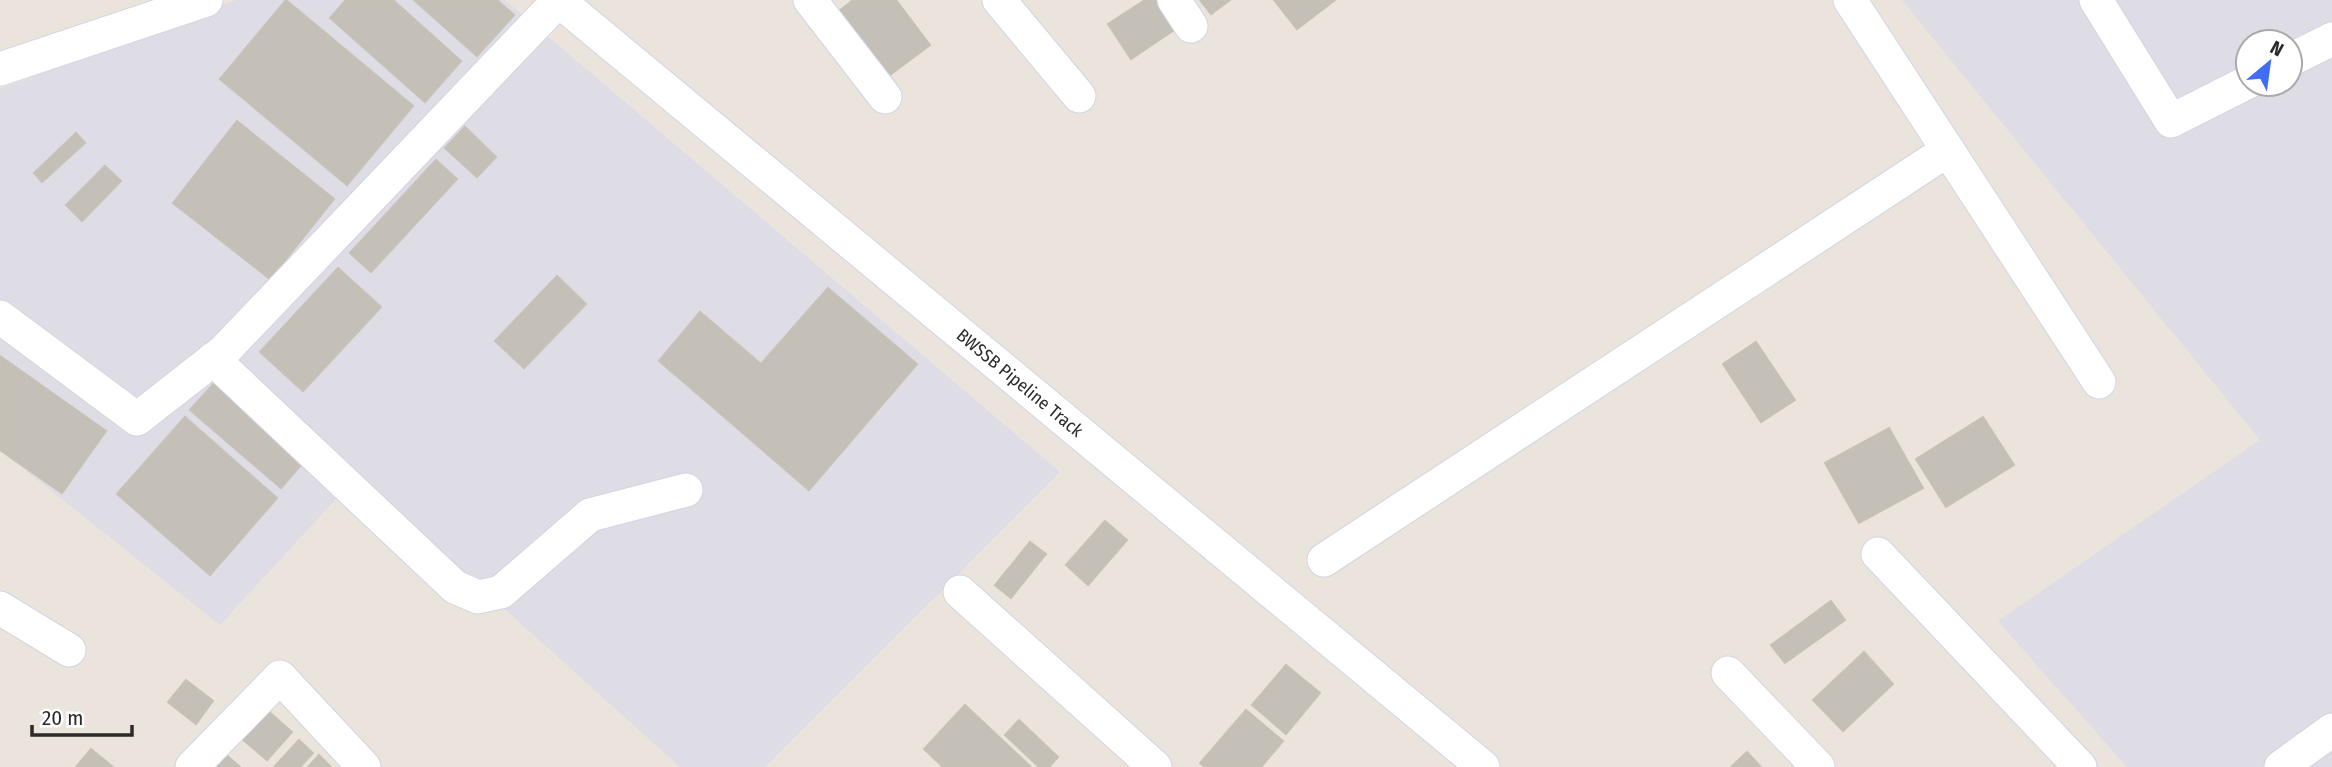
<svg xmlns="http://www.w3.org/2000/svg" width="2332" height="767" font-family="'Fira Sans Condensed',sans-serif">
<rect width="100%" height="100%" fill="#ebe4dc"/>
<path fill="#dedce4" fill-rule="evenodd" d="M236 0H505L1060 472 765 767H680L357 476 220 625 0 450V89Z
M1902 0H2332V767H2127L1998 621 2260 440ZM2248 42H2290V84H2248Z"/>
<path fill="#c4bfb7" stroke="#c6c0b6" stroke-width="2" d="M286 0 413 106 347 185 220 79Z
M346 0H393L461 61 425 102 330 18Z
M414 0H497L514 15 477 56Z
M853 0H896L930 45 887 77 838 12Z
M1145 0H1163L1180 26 1131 59 1108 24Z
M1200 0H1230L1211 14Z
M1274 0H1335L1297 29Z
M237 121 334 199 270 279 173 203Z
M465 127 496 157 477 177 445 148Z
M76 133 85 143 42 182 34 173Z
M436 160 457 179 371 272 350 253Z
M105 166 121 181 82 221 66 205Z
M338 268 381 307 303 391 260 352Z
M557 276 586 304 524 368 495 341Z
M828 288 917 364 809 490 659 361 700 312 761 364Z
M1756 342 1795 400 1761 422 1723 364Z
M0 356 106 431 62 493 0 450Z
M217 380 307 458 281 488 190 410Z
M185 417 277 498 210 575 117 494Z
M1983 417 2014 465 1946 507 1916 459Z
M1889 428 1923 488 1859 523 1825 463Z
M1105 521 1127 540 1088 585 1066 565Z
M1030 542 1046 554 1011 598 995 585Z
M1831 601 1845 620 1785 663 1771 645Z
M1864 652 1893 684 1843 731 1813 700Z
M1286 665 1320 693 1286 734 1252 705Z
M186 680 213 701 196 724 168 702Z
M965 705 1031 767H943L924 749Z
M267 710 292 732 267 760 242 739Z
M1246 710 1283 741 1261 767H1205L1200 763Z
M1019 720 1058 757 1049 767H1039L1005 735Z
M299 740 313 753 300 767H274Z
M91 749 113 767H76Z
M1747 752 1761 767H1731Z
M224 753 240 767H212Z
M319 755 331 767H308Z"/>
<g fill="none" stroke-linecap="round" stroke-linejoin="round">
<g stroke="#d1d5e2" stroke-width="35">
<g id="minor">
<path id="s1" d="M558 0 1483 767"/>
<path d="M810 0 885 97"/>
<path d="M999 0 1079 96"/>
<path d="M1174 0 1191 26"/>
<path d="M1850 0 2099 382"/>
<path d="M2096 0 2171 121 2248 82"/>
<path d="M2290 60 2332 39"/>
<path d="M0 69 206 0"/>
<path d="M0 317 137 419 224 351 559 0"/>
<path d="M213 359 455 587 478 597 501 592 590 515 686 490"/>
<path d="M1878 554 2080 767"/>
<path d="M1324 560 1948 150"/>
<path d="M960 592 1155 767"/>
<path d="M0 608 69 650"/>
<path d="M1728 673 1818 767"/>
<path d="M192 767 280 677 364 767"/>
<path d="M2281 767 2332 730"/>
</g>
</g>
<use href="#minor" stroke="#fff" stroke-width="33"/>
</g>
<g text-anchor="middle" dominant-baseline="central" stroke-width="6" stroke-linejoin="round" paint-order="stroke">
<g font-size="18" fill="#2a2a2a" stroke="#fff">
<text stroke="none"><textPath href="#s1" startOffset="600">BWSSB Pipeline Track</textPath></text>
</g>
</g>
<g transform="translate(2269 63) rotate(29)"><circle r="33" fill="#ffffff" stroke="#aaaaaa" stroke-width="2"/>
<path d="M0-5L12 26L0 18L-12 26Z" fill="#416cf4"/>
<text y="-10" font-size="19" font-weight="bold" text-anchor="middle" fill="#2a2a2a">N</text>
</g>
<path d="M32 725v10h100v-10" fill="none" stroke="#2a2a2a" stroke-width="3.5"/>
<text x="42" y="725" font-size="21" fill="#2a2a2a" stroke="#ffffff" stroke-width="5" paint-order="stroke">20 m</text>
</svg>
